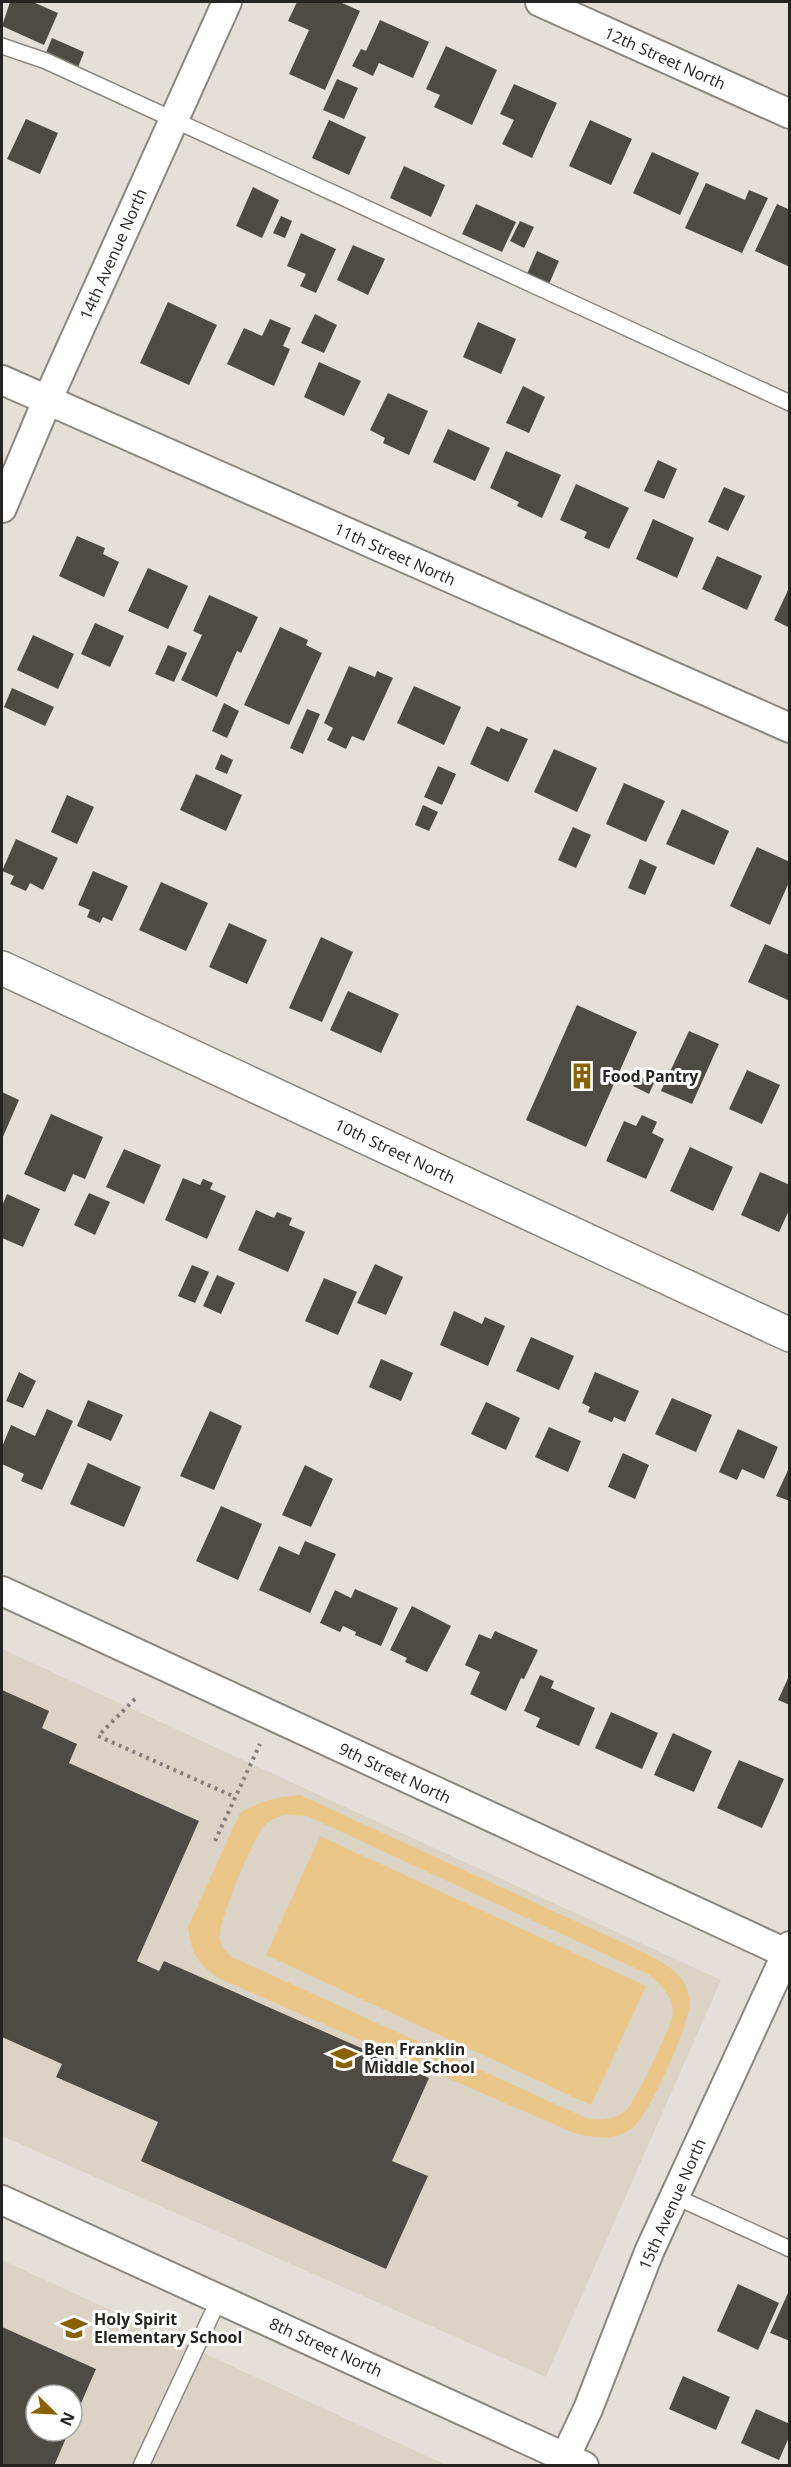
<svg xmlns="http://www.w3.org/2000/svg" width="791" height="2467" font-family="'Open Sans',sans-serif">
<rect width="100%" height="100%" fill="#e4e0d9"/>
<path fill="#dbd3c5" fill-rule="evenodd" d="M2 1649 721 1980 546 2377 2 2136Z
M2 2260 446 2465H2ZM36 2395H72V2431H36Z"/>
<path fill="#eac788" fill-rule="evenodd" d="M300 1795 645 1953C659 1961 677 1969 685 1984 687 1988 689 1996 690 2001 690 2023 649 2117 631 2129 614 2141 593 2138 574 2133L218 1978C197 1962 191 1953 188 1927L240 1813C260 1801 277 1797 300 1795ZM284 1815 307 1816 650 1975C661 1986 674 1997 673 2014 673 2024 633 2105 626 2111 613 2120 601 2121 586 2118L232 1957C224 1950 219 1945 220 1934 220 1918 255 1832 267 1823 272 1819 279 1817 284 1815Z
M320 1836 646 1986 591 2105 266 1955Z"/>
<path fill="#4e4b45" d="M10 2H33L58 13 44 45 2 26Z
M297 2H340L360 11 325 90 289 74 309 30 288 21Z
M380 20 429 42 413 78 379 63 373 76 352 66 361 49 366 51Z
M52 38 84 52 77 70 45 55Z
M446 46 497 70 472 125 434 107 440 95 426 89Z
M337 79 358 88 344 119 323 110Z
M514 84 557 103 532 158 502 144 514 120 500 114Z
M26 119 58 133 40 174 7 159Z
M329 120 366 137 349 175 312 158Z
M590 120 632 139 611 185 569 166Z
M652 152 699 173 680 215 633 193Z
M404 166 445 185 431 217 390 198Z
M706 183 745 200 749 190 768 198 742 253 685 228Z
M253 187 279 200 262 238 236 226Z
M476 204 516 222 502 252 462 234Z
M777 204 790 210V267L755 251Z
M281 216 292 221 285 238 273 233Z
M520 221 534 227 524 248 510 241Z
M301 233 336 249 316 293 300 286 306 274 287 266Z
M353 245 385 259 368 295 337 280Z
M537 251 559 261 549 284 527 274Z
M168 302 217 325 189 385 140 363Z
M315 314 337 325 324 353 301 343Z
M270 319 291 328 283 346 290 349 274 386 227 364 244 328 262 336Z
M478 322 516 339 501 374 463 357Z
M319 362 361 381 344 416 304 397Z
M523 386 545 397 529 433 506 423Z
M388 393 428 411 409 455 383 443 385 438 370 430Z
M448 429 490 448 475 481 433 462Z
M506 451 561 475 542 518 517 506 519 502 490 488Z
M658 460 677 469 664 499 644 491Z
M576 484 629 508 609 549 584 538 587 532 560 520Z
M724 487 745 496 728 531 708 522Z
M653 519 694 538 677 578 636 559Z
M77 536 105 548 103 554 119 562 104 597 59 576Z
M717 556 762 576 747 610 702 589Z
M148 568 188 586 168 629 128 611Z
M790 586V628L774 620Z
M209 595 258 617 241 653 237 651 217 697 181 680 202 635 193 631Z
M95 623 124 636 110 667 81 654Z
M280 627 308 640 306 645 322 653 289 725 244 705Z
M33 635 74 654 58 689 17 670Z
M168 645 187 653 174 682 155 674Z
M349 666 375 677 377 671 393 678 364 741 352 736 346 749 327 740 333 728 324 723Z
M414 686 461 707 444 745 397 723Z
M12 688 54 707 45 726 4 707Z
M224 703 239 711 227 738 212 731Z
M307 709 320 714 303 754 290 748Z
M487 726 499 732 501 728 528 739 508 782 470 764Z
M554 749 597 768 577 812 534 792Z
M221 754 233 760 227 774 215 769Z
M438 766 456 774 442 805 424 797Z
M196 774 242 795 226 831 180 810Z
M624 783 665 801 646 842 606 824Z
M67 795 94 807 77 844 51 832Z
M423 805 438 812 429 831 415 825Z
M682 809 729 831 714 865 666 844Z
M573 827 591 835 576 868 558 860Z
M16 839 58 858 43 890 30 883 26 891 10 884 14 876 2 871Z
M757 847 790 862V880L770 925 730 906Z
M640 859 657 867 645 895 628 888Z
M93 871 128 886 112 921 103 917 100 923 87 917 90 910 78 905Z
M161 882 208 903 186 951 139 930Z
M229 923 267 940 247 984 209 967Z
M321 937 353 952 322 1022 289 1008Z
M765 944 790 955V1001L748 982Z
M348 991 399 1014 381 1053 330 1030Z
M577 1005 637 1032 586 1147 526 1120Z
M689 1031 719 1044 692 1104 661 1091Z
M747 1070 780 1085 762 1124 729 1109Z
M638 1076 654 1083 649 1094 633 1086Z
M2 1092 19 1100 2 1139Z
M51 1114 103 1137 85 1179 73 1174 65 1192 24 1174Z
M642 1115 657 1122 652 1133 664 1139 646 1179 606 1161 624 1121 636 1126Z
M690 1147 733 1167 713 1211 670 1191Z
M124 1149 161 1165 144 1204 106 1187Z
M760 1172 790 1185V1208L779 1232 741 1215Z
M183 1178 200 1185 203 1179 213 1183 210 1189 226 1196 207 1239 165 1220Z
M89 1193 110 1202 95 1235 74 1225Z
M7 1194 40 1209 23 1247 2 1238V1206Z
M256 1210 274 1218 277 1212 292 1218 289 1225 305 1232 288 1272 238 1250Z
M375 1264 403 1277 386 1315 357 1303Z
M192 1265 209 1272 195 1303 178 1296Z
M217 1275 235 1283 221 1314 203 1306Z
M324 1278 357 1292 338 1335 305 1321Z
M454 1311 482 1324 485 1317 505 1326 488 1366 440 1345Z
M531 1337 574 1356 559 1390 516 1371Z
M381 1359 413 1373 401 1401 369 1387Z
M19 1372 36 1381 23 1408 6 1401Z
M595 1372 639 1391 625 1422 614 1417 612 1422 588 1412 590 1407 582 1403Z
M672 1398 712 1415 696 1452 655 1434Z
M88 1400 123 1415 111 1441 77 1426Z
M486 1402 520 1418 506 1450 471 1434Z
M47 1409 73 1421 42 1490 21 1481 24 1474 2 1464V1447L11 1425 35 1436Z
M210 1411 242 1426 214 1490 180 1476Z
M549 1427 581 1441 568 1472 535 1457Z
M738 1429 778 1447 764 1479 742 1469 737 1480 719 1472Z
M623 1453 649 1465 635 1499 608 1487Z
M88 1463 141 1487 124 1527 70 1504Z
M305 1465 333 1479 311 1527 282 1515Z
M790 1466V1501L776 1496Z
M221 1506 262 1524 238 1580 196 1561Z
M305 1541 336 1554 310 1613 259 1590 279 1546 299 1555Z
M355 1589 398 1608 381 1646 355 1635 356 1632 343 1626 340 1632 320 1623 335 1590 351 1598Z
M412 1606 451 1626 427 1672 405 1662 407 1658 390 1650Z
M495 1631 538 1650 524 1679 521 1678 506 1711 470 1694 480 1672 465 1665 479 1634 491 1639Z
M790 1674V1705L778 1700Z
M540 1675 554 1681 551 1688 595 1708 579 1746 536 1727 540 1718 524 1711Z
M2 1690 49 1711 42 1728 77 1744 69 1763 199 1821 137 1961 159 1971 164 1961 429 2078 392 2161 428 2176 386 2269 141 2161 158 2122 56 2077 62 2064 2 2037Z
M611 1712 658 1733 642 1769 595 1748Z
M673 1733 712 1751 694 1792 654 1775Z
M739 1760 784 1779 762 1828 717 1808Z
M738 2284 779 2303 758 2350 717 2331Z
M788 2293 790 2294V2341L770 2333Z
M2 2327 96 2369 72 2424V2395H36V2431H69L54 2466H2Z
M683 2376 730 2397 716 2430 669 2409Z
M756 2409 790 2424V2435L779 2460 741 2443Z"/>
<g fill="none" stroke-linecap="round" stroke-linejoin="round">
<g stroke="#8a8680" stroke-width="18">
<path id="service" d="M2 46 46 61 790 403
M674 2196 790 2249
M141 2466 219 2299"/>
</g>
<g stroke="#8a8680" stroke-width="32">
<path id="minor" d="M540 2 790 114
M2 380 790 728
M2 508 47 401 227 2
M2 1591 790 1955
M2 2200 584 2466
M561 2466 588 2409 649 2252 790 1946"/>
</g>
<g stroke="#8a8680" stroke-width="36">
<path id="primary" d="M2 968 790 1335"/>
</g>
<path stroke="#83807b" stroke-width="4" stroke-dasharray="3 4.5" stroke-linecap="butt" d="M135 1699 98 1736 235 1797
M215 1841 260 1744"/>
<use href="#service" stroke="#fff" stroke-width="15"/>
<use href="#minor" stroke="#fff" stroke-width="28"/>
<use href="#primary" stroke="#fff" stroke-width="33"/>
</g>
<defs>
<g id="building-bare" transform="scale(2.07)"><path d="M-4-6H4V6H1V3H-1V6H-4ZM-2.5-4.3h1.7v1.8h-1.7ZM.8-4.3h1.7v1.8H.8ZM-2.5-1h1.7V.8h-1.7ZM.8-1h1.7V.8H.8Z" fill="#886100" stroke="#fff" stroke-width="2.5" paint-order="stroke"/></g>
<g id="school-bare" transform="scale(2.07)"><path d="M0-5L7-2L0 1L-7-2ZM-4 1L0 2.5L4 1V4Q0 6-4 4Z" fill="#886100" stroke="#fff" stroke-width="2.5" paint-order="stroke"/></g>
</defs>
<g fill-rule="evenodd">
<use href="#building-bare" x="582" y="1076"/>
<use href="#school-bare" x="344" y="2058"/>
<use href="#school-bare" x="74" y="2328"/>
</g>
<g text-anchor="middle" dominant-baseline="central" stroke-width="6" stroke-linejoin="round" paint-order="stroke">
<g font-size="16" fill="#262422" stroke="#fff">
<text transform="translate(665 58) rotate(24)">12th Street North</text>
<text transform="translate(113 254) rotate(-66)">14th Avenue North</text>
<text transform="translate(395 554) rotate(24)">11th Street North</text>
<text transform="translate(395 1151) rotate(25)">10th Street North</text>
<text transform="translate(395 1773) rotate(25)">9th Street North</text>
<text transform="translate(672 2204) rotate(-66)">15th Avenue North</text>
<text transform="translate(326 2347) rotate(24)">8th Street North</text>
</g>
<g font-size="16" font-weight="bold" fill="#262422" stroke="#fff" text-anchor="start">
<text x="602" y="1076">Food Pantry</text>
<text x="364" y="2049">Ben Franklin<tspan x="364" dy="18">Middle School</tspan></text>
<text x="94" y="2319">Holy Spirit<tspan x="94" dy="18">Elementary School</tspan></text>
</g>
</g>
<rect width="791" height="2467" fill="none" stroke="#262422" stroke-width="6"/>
<g transform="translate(54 2413) rotate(114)"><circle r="28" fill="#ffffff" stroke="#a8a7a7" stroke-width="1.5"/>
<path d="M0-4.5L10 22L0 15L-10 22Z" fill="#886100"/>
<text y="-9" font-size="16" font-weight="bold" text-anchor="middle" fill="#262422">N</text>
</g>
</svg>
